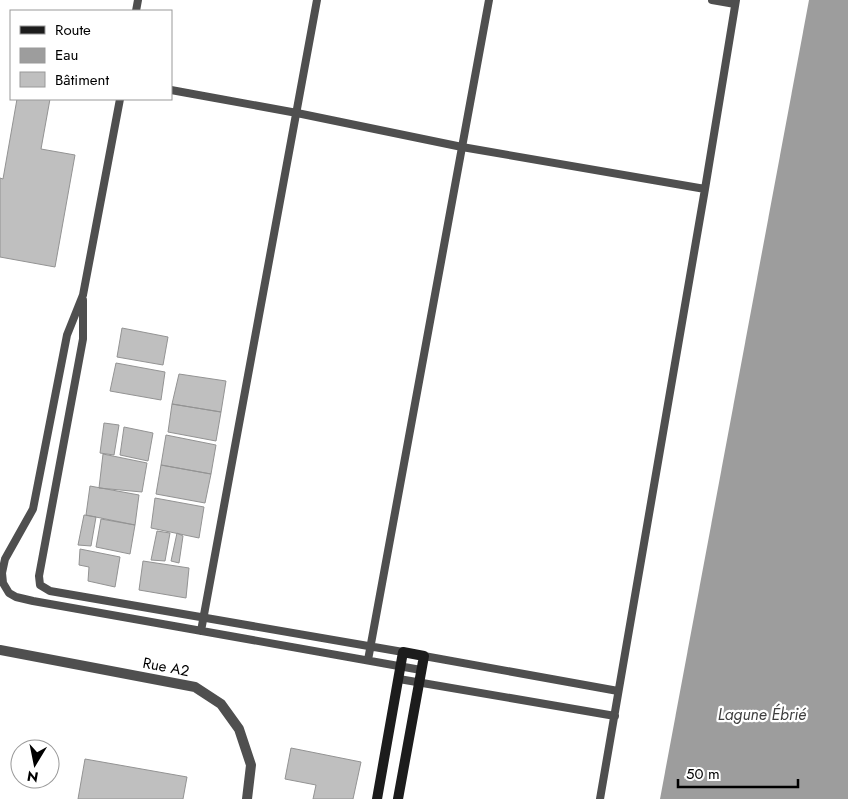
<svg xmlns="http://www.w3.org/2000/svg" width="848" height="799" font-family="Jost,sans-serif">
<rect width="100%" height="100%" fill="#fff"/>
<path fill="#9d9d9d" d="M809 0H848V799H660Z"/>
<path fill="#bfbfbf" stroke="#939393" d="M17 99H50L41 149 75 155 55 267 0 257V178L3 179Z
M122 328 168 337 163 365 117 357Z
M116 363 165 372 161 400 110 391Z
M179 374 226 381 221 412 172 404Z
M172 404 221 412 216 441 168 432Z
M104 423 119 425 114 455 100 453Z
M124 427 153 433 148 461 120 455Z
M166 435 216 445 211 474 161 465Z
M103 454 147 463 142 492 99 488Z
M161 465 211 474 205 503 156 494Z
M90 486 139 495 135 525 86 515Z
M155 498 204 507 199 538 151 528Z
M84 515 96 517 91 546 78 545Z
M101 519 135 525 130 554 96 547Z
M157 531 170 533 165 561 151 560Z
M177 533 183 536 179 563 171 561Z
M80 549 120 557 115 587 88 581 89 567 79 565Z
M143 561 189 568 186 598 139 590Z
M291 748 361 762 353 799H313L316 785 285 779Z
M85 759 187 777 183 799H78Z"/>
<g fill="none" stroke-linecap="round" stroke-linejoin="round">
<path stroke="#4f4f4f" stroke-width="8" d="M712 0 735 4
M136 11 138 0
M171 90 297 113 462 147 705 189
M120 99 83 295 67 335 33 509 5 559 2 573 3 583 9 593 16 597 33 601 421 670
M83 300V339L39 576 40 585 50 591 403 652
M201 631 317 0
M424 656 618 691
M368 660 489 0
M399 679 615 716
M600 799 705 189 736 0"/>
<path stroke="#4f4f4f" stroke-width="10" d="M0 650 195 687 221 704 239 729 251 765 247 799"/>
<path stroke="#1c1c1c" stroke-width="10" d="M377 799 403 652 424 656 398 799"/>
</g>
<g text-anchor="middle" dominant-baseline="central" stroke-width="4.5" stroke-linejoin="round" paint-order="stroke">
<g font-size="15" fill="#000" stroke="#fff">
<text transform="translate(166 667) rotate(11)">Rue A2</text>
</g>
<g font-size="16" font-style="italic" fill="#3e3e3e" stroke="#fff">
<text x="762" y="714">Lagune Ébrié</text>
</g>
</g>
<rect x="10" y="10" width="162" height="90" fill="#ffffff" stroke="#999999"/>
<rect x="20" y="26" width="25" height="8" fill="#1c1c1c" stroke="#999999"/>
<text x="55" y="35" font-size="15" fill="#000000">Route</text>
<rect x="20" y="48" width="25" height="15" fill="#9d9d9d" stroke="#999999"/>
<text x="55" y="60" font-size="15" fill="#000000">Eau</text>
<rect x="20" y="72" width="25" height="15" fill="#bfbfbf" stroke="#999999"/>
<text x="55" y="85" font-size="15" fill="#000000">Bâtiment</text>
<g transform="translate(35 764) rotate(190)"><circle r="24" fill="#ffffff" stroke="#999999"/>
<path d="M0-4L9 19L0 12L-9 19Z" fill="#000000"/>
<text y="-8" font-size="14" font-weight="bold" text-anchor="middle" fill="#000000">N</text>
</g>
<path d="M678 779v8h120v-8" fill="none" stroke="#000000" stroke-width="2.5"/>
<text x="686" y="779" font-size="15" fill="#000000" stroke="#ffffff" stroke-width="4" paint-order="stroke">50 m</text>
</svg>
